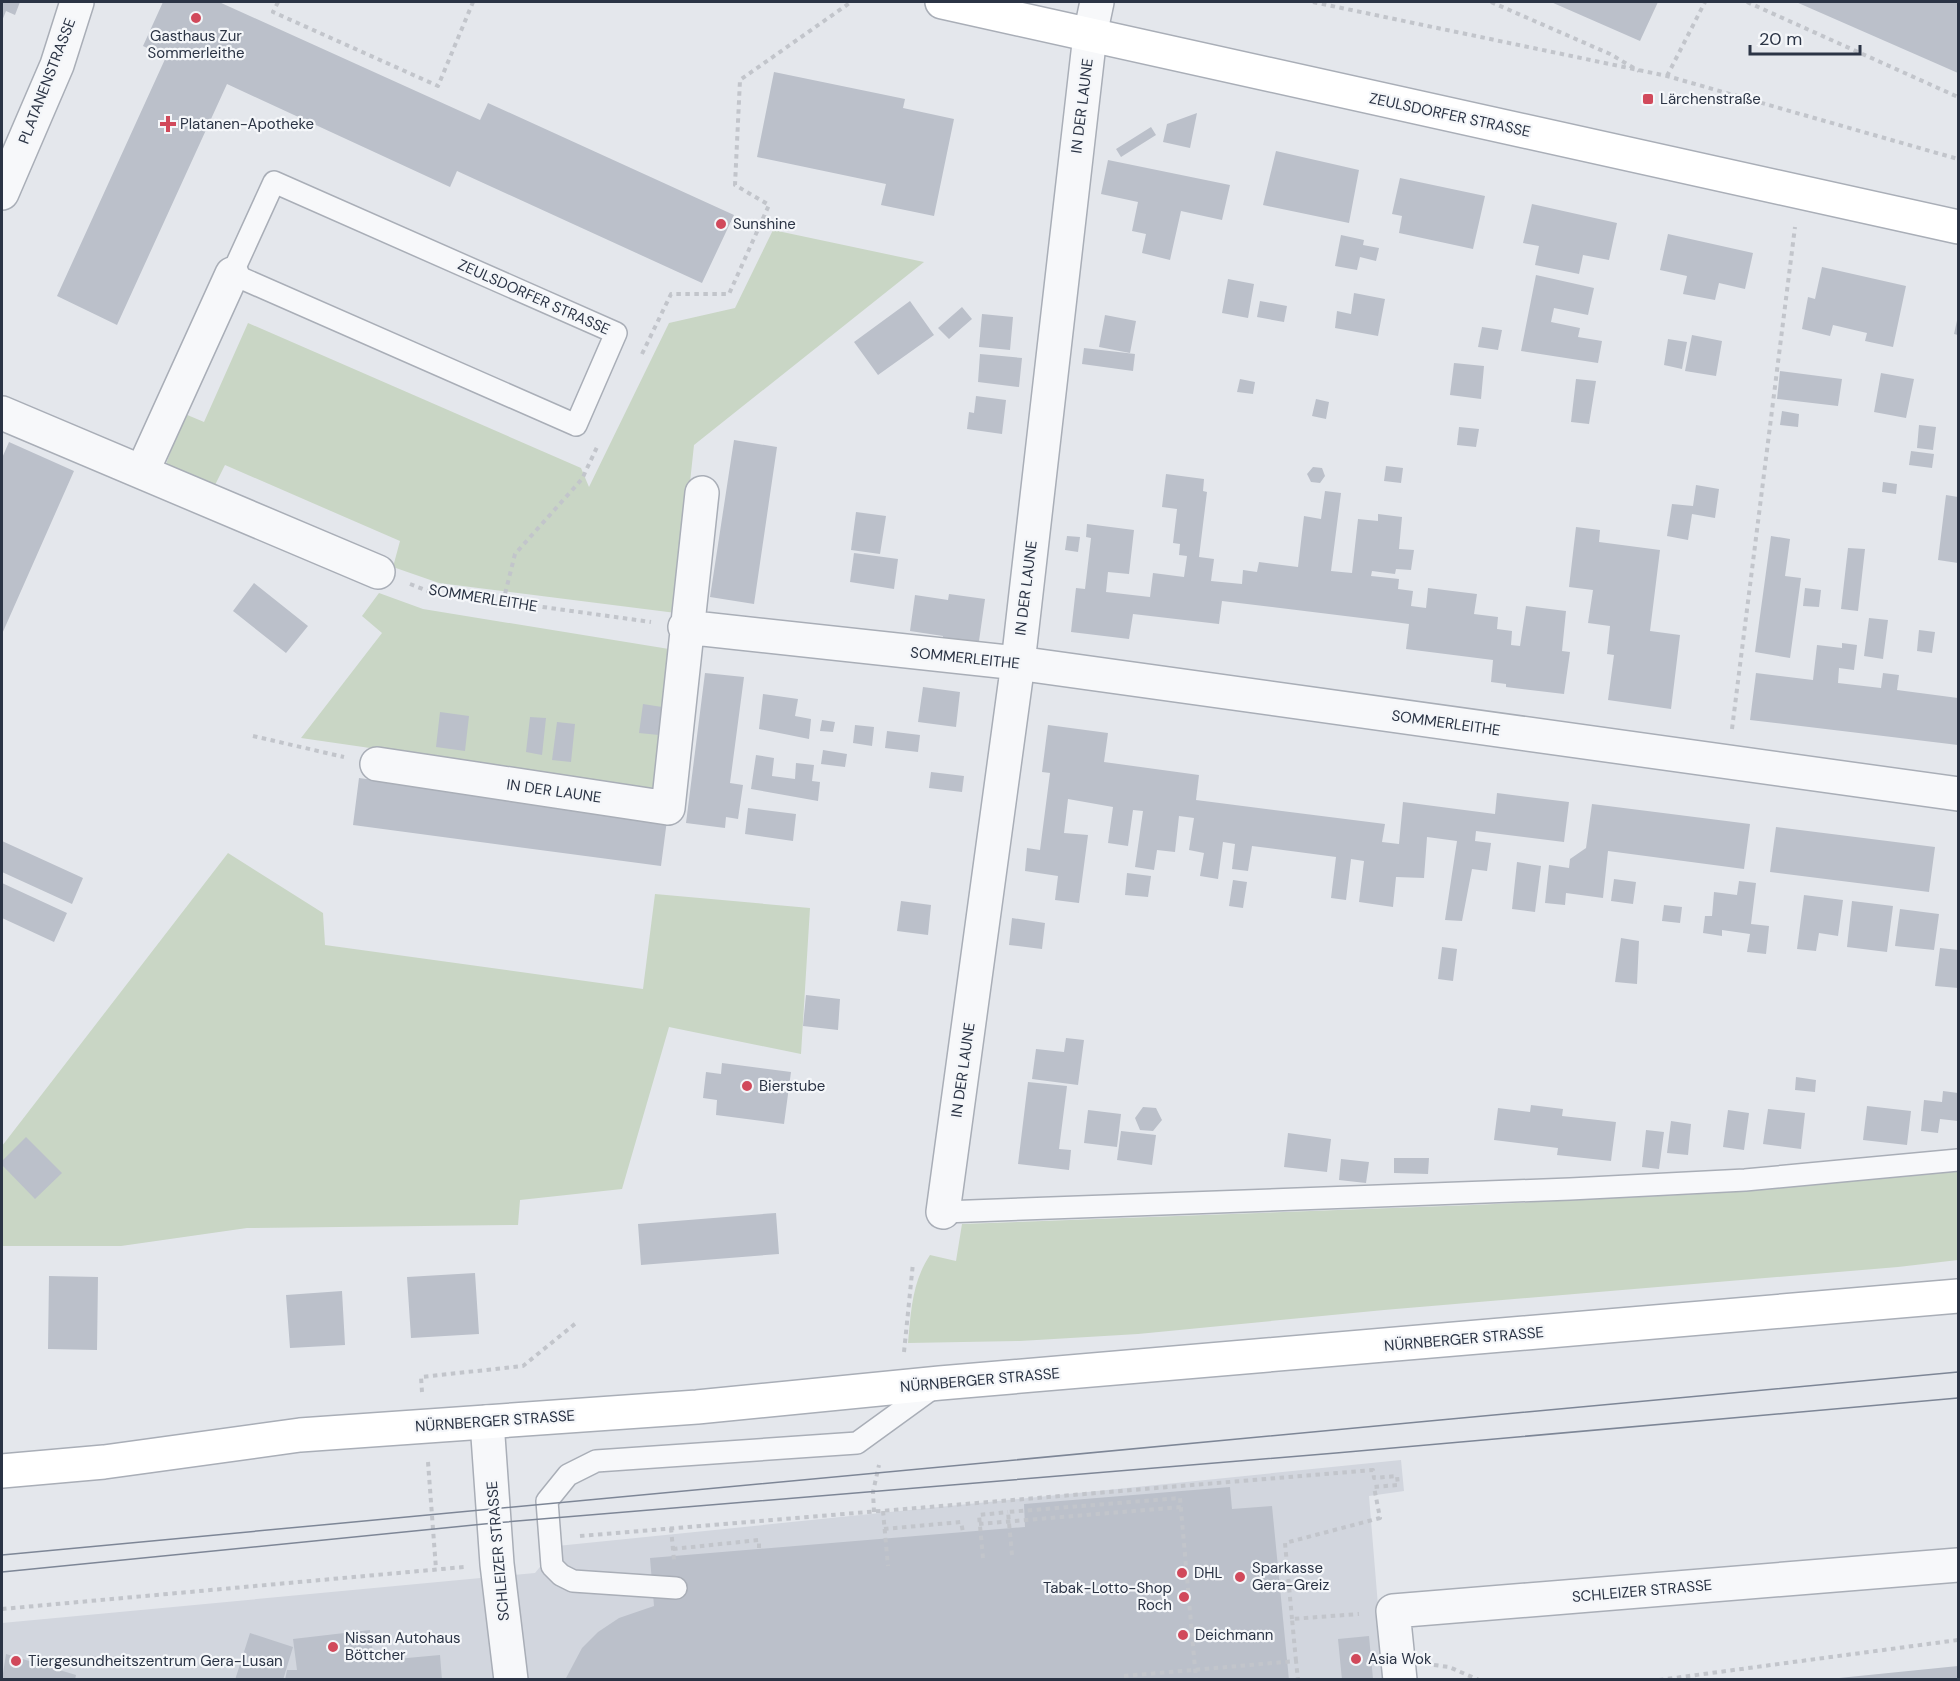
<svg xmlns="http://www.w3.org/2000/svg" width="1960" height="1681" font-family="'DM Sans',sans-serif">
<rect width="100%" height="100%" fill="#e4e7ec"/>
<path fill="#d2d6de" d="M1401 1460 1404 1491 1369 1496 1384 1679 2 1680V1623L535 1573 557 1546Z"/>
<path fill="#c9d6c5" d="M773 230 924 262 694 445 676 613 439 583 393 567 400 541 225 465 215 485 166 464 185 414 204 422 248 323 581 468 589 487 669 323 735 308Z
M379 593 423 609 669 649 653 789 301 738 382 633 362 616Z
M228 853 323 913 325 945 643 989 655 894 810 908 801 1054 669 1027 622 1189 520 1200 518 1225 247 1228 121 1246H2V1146Z
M1958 1170V1260L1898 1267 1384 1310 1138 1334 1020 1341 908 1343C911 1311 912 1282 930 1255L956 1261 962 1224 1474 1205 1719 1193Z"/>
<path fill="#bbc0ca" d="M2 2H20L15 15 6 11 2 21Z
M163 2H219L480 120 488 103 734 215 702 283 457 171 450 187 227 84 117 325 57 296 166 57 143 46Z
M1551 2H1658L1640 41Z
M1796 2H1958V73Z
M774 72 905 99 903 108 954 119 934 216 881 205 886 184 757 157Z
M1197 113 1190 148 1163 142 1167 124Z
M1151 127 1156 135 1121 157 1116 149Z
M1276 151 1359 170 1349 223 1263 205Z
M1108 160 1230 185 1222 220 1181 211 1170 260 1142 253 1146 234 1132 231 1138 202 1101 194Z
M1400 178 1485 196 1473 249 1399 233 1402 216 1392 214Z
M1532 204 1617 223 1609 260 1583 255 1579 274 1535 265 1539 246 1523 243Z
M1668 234 1753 253 1745 289 1719 283 1715 300 1683 294 1687 276 1660 270Z
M1341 235 1364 240 1363 245 1379 248 1376 261 1360 257 1357 270 1335 266Z
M1822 267 1906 286 1893 347 1865 341 1867 333 1833 325 1830 336 1802 329 1808 297 1815 299Z
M1536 275 1594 288 1588 315 1554 308 1551 322 1580 328 1578 337 1602 341 1598 363 1521 351Z
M1228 279 1254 284 1248 318 1222 313Z
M1354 293 1385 299 1378 336 1335 328 1337 311 1351 314Z
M910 301 934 335 878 375 854 342Z
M1260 301 1287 306 1284 322 1257 317Z
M962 307 972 319 949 339 938 328Z
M982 314 1013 317 1010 350 979 347Z
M1105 315 1136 321 1130 353 1099 347Z
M1958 316V335L1954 334Z
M1482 327 1502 330 1498 350 1478 347Z
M1692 335 1722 341 1716 376 1685 371Z
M1668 339 1687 342 1682 369 1664 365Z
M1084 348 1135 354 1133 371 1082 364Z
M980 354 1022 358 1019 387 978 382Z
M1454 363 1484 366 1481 399 1450 395Z
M1780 371 1842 379 1838 406 1777 399Z
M1881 373 1914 379 1906 418 1874 412Z
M1240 379 1255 382 1253 394 1237 392Z
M1576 379 1596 381 1589 424 1571 422Z
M976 396 1006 400 1002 434 967 429 969 412 974 413Z
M1316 399 1329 402 1326 419 1312 416Z
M1782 411 1799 414 1798 427 1780 425Z
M1919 425 1936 427 1933 450 1917 448Z
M1459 427 1479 429 1476 447 1457 445Z
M734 440 777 447 754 604 710 597Z
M9 442 74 471 2 634V458Z
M1911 451 1934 454 1932 468 1909 465Z
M1386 466 1403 468 1401 483 1384 481Z
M1313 467 1322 468 1325 476 1320 483 1311 482 1307 474Z
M1166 474 1204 479 1203 491 1207 492 1199 557 1214 559 1211 581 1242 584 1243 570 1257 572 1259 562 1298 567 1304 516 1321 519 1325 491 1341 493 1331 571 1352 573 1358 519 1378 521V514L1402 517 1399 549 1414 550 1411 570 1396 569 1395 574 1372 571 1371 576 1399 579 1398 589 1413 591 1411 606 1426 608 1428 588 1477 594 1474 614 1498 617 1497 629 1512 631 1511 645 1520 646 1526 606 1566 611 1562 651 1570 652 1564 694 1506 687V684L1491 682 1493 660 1406 649 1409 624 1394 622 1222 601 1219 624 1133 614 1129 639 1071 632 1076 588 1085 589 1091 538 1086 537 1087 524 1134 530 1129 574 1108 572 1106 592 1150 597 1153 573 1184 577 1187 556 1179 555 1180 544 1173 543 1177 509 1162 507Z
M1883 482 1897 484 1896 494 1882 492Z
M1696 485 1719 489 1715 518 1692 514 1688 540 1667 536 1672 504 1693 506Z
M1946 495 1958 497V563L1938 560Z
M856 512 886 516 880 554 851 550Z
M1576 527 1600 530 1599 542 1660 550 1650 631 1680 635 1671 709 1608 700 1614 655 1607 654 1610 626 1588 623 1593 590 1569 587Z
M1067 536 1080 537 1078 552 1065 550Z
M1771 536 1790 539 1785 576 1801 578 1790 658 1755 652Z
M1848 548 1865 549 1858 611 1841 609Z
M854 553 898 559 894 589 850 582Z
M254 583 308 626 286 653 233 611Z
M1805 588 1821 590 1819 607 1803 606Z
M949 594 985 599 978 648 942 643 943 636 910 631 915 595 948 600Z
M1869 618 1888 620 1883 659 1864 656Z
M1919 630 1935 632 1932 653 1917 651Z
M1842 643 1857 645 1854 670 1839 668 1838 683 1881 688 1883 673 1899 675 1897 690 1958 698V745L1750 720 1756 673 1813 680 1817 645 1842 648Z
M705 673 744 677 730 783 743 785 738 819 726 817 725 828 686 823Z
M923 687 960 692 956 727 918 722Z
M763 694 798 699 795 716 811 719 809 739 759 729Z
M643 704 662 707 659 735 639 733Z
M440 712 469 716 465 751 436 747Z
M530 717 546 718 542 755 526 752Z
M822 720 835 722 833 732 820 731Z
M557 722 575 724 571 762 552 760Z
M855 725 874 727 872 746 853 743Z
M1048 725 1108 733 1104 762 1199 775 1196 800 1385 824 1382 842 1399 844 1403 802 1495 814 1497 793 1569 802 1564 842 1476 831 1475 841 1491 843 1487 871 1472 869 1462 921 1445 920 1457 841 1427 837 1424 878 1396 877 1393 907 1359 902 1364 861 1351 859 1346 900 1331 898 1336 857 1252 846 1248 871 1232 869 1235 844 1223 842 1218 879 1200 876 1204 853 1189 850 1194 818 1179 816 1175 852 1157 850 1154 870 1135 867 1143 811 1133 810 1128 846 1108 843 1113 807 1068 799 1064 833 1088 835 1079 903 1055 900 1058 876 1025 871 1027 848 1040 850 1050 773 1042 772Z
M887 731 920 735 918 752 885 748Z
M823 750 847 754 845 767 821 764Z
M756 755 774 758 772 776 795 779 796 763 814 765 812 781 820 782 818 801 751 789Z
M931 772 964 776 962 792 929 788Z
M359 778 667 820 661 866 353 825Z
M1592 804 1750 824 1744 869 1608 851 1603 898 1566 893 1565 905 1545 903 1549 865 1569 868 1570 859 1586 848Z
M748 808 796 814 793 841 745 834Z
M1776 827 1935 847 1929 892 1770 872Z
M2 841 83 878 72 904 2 872Z
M1517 862 1541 866 1535 912 1512 909Z
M1127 873 1151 876 1148 897 1125 895Z
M1614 879 1636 882 1633 904 1611 901Z
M1233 880 1247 882 1243 908 1229 906Z
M1739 881 1756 883 1751 924 1769 926 1766 954 1747 952 1750 934 1722 930V936L1703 933 1705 916H1712L1714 892 1737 895Z
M2 883 67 913 54 942 2 918Z
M1804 895 1843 900 1838 936 1819 933 1816 951 1797 949Z
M901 901 931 905 928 935 897 931Z
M1852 901 1893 906 1887 952 1847 947Z
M1664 905 1682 907 1680 923 1662 921Z
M1900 909 1939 914 1934 950 1895 946Z
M1012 918 1045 923 1042 949 1009 945Z
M1621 938 1639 941 1637 984 1615 982Z
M1442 947 1457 949 1453 981 1438 979Z
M1940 948 1958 950V988L1935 986Z
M806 995 840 999 838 1030 803 1026Z
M1066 1038 1084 1040 1078 1085 1032 1079 1036 1049 1064 1052Z
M722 1063 791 1072 784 1124 716 1115 717 1100 703 1098 706 1072 721 1074Z
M1796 1077 1816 1080 1815 1092 1795 1090Z
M1028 1082 1067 1086 1059 1149 1071 1150 1069 1170 1018 1164Z
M1943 1091 1958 1093V1121L1940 1119 1938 1133 1921 1131 1924 1100 1942 1102Z
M1531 1105 1563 1109 1562 1116 1616 1122 1611 1161 1557 1155 1558 1148 1494 1140 1498 1108 1530 1112Z
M1867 1106 1911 1111 1907 1145 1863 1140Z
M1143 1107 1156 1108 1162 1120 1153 1131 1140 1130 1135 1118Z
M1768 1109 1805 1113 1801 1149 1763 1144Z
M1088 1110 1121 1114 1117 1147 1084 1143Z
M1728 1110 1749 1113 1744 1150 1723 1147Z
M1671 1121 1691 1124 1688 1155 1667 1153Z
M1646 1130 1664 1132 1659 1169 1642 1167Z
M1121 1131 1156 1135 1152 1165 1117 1160Z
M1288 1133 1331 1139 1327 1172 1284 1167Z
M26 1137 62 1173 35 1199 2 1165V1161Z
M1394 1158H1429L1428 1174 1394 1173Z
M1341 1159 1369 1162 1366 1183 1339 1180Z
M776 1213 779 1254 641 1265 638 1224Z
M475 1273 479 1334 411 1338 407 1277Z
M49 1276 98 1277 97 1350 48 1349Z
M342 1291 345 1345 290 1348 286 1295Z
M1230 1487 1232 1509 1272 1506 1289 1680H565L582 1648 598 1632 619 1618 654 1606 650 1558 1025 1527 1024 1504Z
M370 1630 374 1661 440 1655 442 1680H285L287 1670H297L293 1639Z
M250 1633 293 1647 283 1680H235Z
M1369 1636 1373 1679 1342 1680 1338 1639Z
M6 1654 76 1675 75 1680H2Z
M1958 1666V1680H1839V1678Z"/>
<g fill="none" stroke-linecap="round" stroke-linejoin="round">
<g stroke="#a9aeb7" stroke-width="24">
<path id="lane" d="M274 182 616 333 576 425 232 274Z
M943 1212 1570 1189 1745 1180 1958 1160
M676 1588 573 1581 561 1575 552 1566 547 1501 568 1475 596 1461 857 1443 937 1385"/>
</g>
<g stroke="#a9aeb7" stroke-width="36">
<path id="street" d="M2 193 57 65 77 2
M2 413 378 572
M142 472 232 274
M685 627 1018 663 1958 794
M377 764 668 808 702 493
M943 1212 1018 663 1090 35 1097 2
M487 1422 497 1564 511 1680
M1400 1680 1393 1611 1958 1565"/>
</g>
<g stroke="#a9aeb7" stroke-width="36">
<path id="secondary" d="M942 2 1958 227
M2 1471 104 1462 300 1435 697 1407 940 1383 1958 1296"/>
</g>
<path stroke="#c2c5cb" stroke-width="4" stroke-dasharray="4.5 4.5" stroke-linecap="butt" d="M278 2 273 12 438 86 473 2
M1313 2 1667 76 1958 159
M1491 2 1610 54 1639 71
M1747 2 1958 97
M1667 76 1705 2
M642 354 671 294H729L769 205 735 185 740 80 851 2
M410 584 428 591 651 622
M503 602 515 554 582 479 598 445
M1732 729 1795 227
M253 736 344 757
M904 1352 913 1263
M422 1392 421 1377 523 1366 576 1323
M428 1462 436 1569
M883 1511 888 1566
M874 1512 873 1492 879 1465
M979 1524 1181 1507
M671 1528 674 1560
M884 1529 961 1522 963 1532
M580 1536 1373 1470 1374 1478 1397 1476 1398 1485 1374 1487 1380 1518 1285 1543 1292 1619
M673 1549 759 1540V1549
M1012 1555 1008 1512 1180 1498 1196 1680
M983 1558 979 1515 1008 1512
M2 1609 464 1567
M1296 1661 1292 1619 1359 1614
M1434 1665 1449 1667 1479 1680
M1124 1676 1296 1661 1298 1680
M1659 1680 1958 1640"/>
<use href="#lane" stroke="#f7f8fa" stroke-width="21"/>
<use href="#street" stroke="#f7f8fa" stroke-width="33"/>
<use href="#secondary" stroke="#fff" stroke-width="33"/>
<path stroke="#7d8696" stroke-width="1.5" d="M2 1555C653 1489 1306 1434 1958 1372
M2 1572 494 1523 1336 1453 1958 1398"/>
</g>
<g fill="#d1495b" stroke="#f4f6f9" stroke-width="2">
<circle cx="196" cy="18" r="6"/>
<rect x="1642" y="93" width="12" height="12" rx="3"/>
<path d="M165 115h6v6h6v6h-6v6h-6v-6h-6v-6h6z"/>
<circle cx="721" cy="224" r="6"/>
<circle cx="747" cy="1086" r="6"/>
<circle cx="1182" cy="1573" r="6"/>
<circle cx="1240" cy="1577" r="6"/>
<circle cx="1184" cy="1597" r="6"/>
<circle cx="1183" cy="1635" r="6"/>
<circle cx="333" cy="1647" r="6"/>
<circle cx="1356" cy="1659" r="6"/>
<circle cx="16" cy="1661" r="6"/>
</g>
<g text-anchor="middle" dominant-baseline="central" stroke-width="4.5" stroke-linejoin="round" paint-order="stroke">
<g font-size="15" fill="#2b3445" stroke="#f4f6f9" text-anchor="start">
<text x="196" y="36" text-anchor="middle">Gasthaus Zur<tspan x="196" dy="17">Sommerleithe</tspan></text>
<text x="1660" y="99">Lärchenstraße</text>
<text x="180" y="124">Platanen-Apotheke</text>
<text x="733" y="224">Sunshine</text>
<text x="759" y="1086">Bierstube</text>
<text x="1252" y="1568">Sparkasse<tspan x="1252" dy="17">Gera-Greiz</tspan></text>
<text x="1194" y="1573">DHL</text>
<text x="1172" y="1588" text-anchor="end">Tabak-Lotto-Shop<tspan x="1172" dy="17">Roch</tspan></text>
<text x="1195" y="1635">Deichmann</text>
<text x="345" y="1638">Nissan Autohaus<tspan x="345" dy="17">Böttcher</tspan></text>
<text x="1368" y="1659">Asia Wok</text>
<text x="28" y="1661">Tiergesundheitszentrum Gera-Lusan</text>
</g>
<g font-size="15" fill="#2b3445" stroke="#f4f6f9">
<text transform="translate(47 81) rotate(-69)">PLATANENSTRASSE</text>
<text transform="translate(1082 106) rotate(-83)">IN DER LAUNE</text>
<text transform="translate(1450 115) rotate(12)">ZEULSDORFER STRASSE</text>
<text transform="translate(534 297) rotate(24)">ZEULSDORFER STRASSE</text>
<text transform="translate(1026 588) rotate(-83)">IN DER LAUNE</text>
<text transform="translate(483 598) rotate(9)">SOMMERLEITHE</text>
<text transform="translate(965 658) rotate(6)">SOMMERLEITHE</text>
<text transform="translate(1446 723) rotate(8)">SOMMERLEITHE</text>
<text transform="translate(554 791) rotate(8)">IN DER LAUNE</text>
<text transform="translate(963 1070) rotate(-82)">IN DER LAUNE</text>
<text transform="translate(1464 1339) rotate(-5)">NÜRNBERGER STRASSE</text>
<text transform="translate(980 1380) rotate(-5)">NÜRNBERGER STRASSE</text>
<text transform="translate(495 1421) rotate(-4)">NÜRNBERGER STRASSE</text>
<text transform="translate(498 1551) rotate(-95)">SCHLEIZER STRASSE</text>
<text transform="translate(1642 1591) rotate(-5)">SCHLEIZER STRASSE</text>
</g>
</g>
<rect width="1960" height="1681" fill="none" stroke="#2b3445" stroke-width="6"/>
<path d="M1750 45v9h110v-9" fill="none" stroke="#2b3445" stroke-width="3"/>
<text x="1759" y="45" font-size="18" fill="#2b3445" stroke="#f4f6f9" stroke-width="4.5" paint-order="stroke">20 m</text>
</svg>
